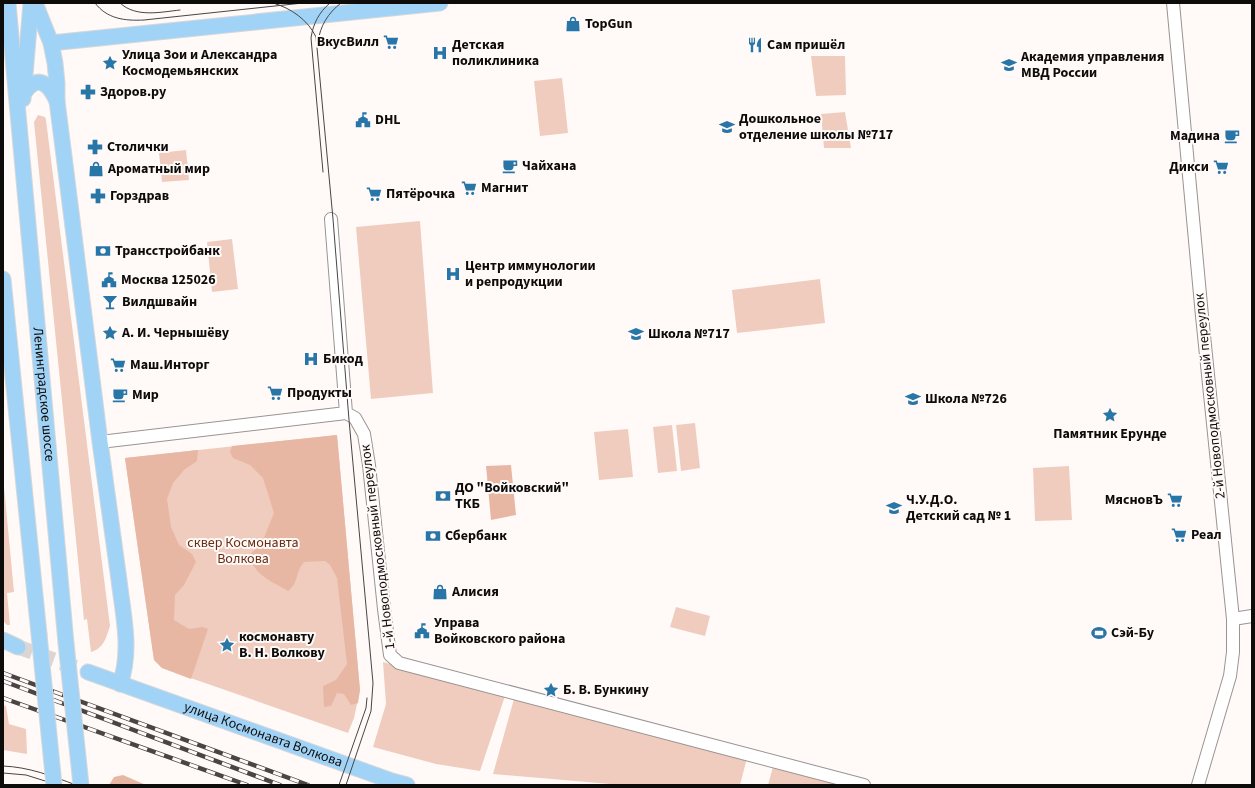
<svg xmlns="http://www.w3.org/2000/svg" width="1255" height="788" font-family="'Source Sans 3',sans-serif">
<rect width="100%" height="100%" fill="#fffaf8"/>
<path fill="#f0ccbe" d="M811 56H845L846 95 816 96Z
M562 78 568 133 540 136 534 81Z
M845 112 851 148H824L821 114Z
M38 115 45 117 46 120 110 626C106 638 104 648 91 652L87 619 84 620 34 122Z
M186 150 189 180 162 182 159 153Z
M420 221 433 393 371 399 356 227Z
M232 239 238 289 212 292 207 242Z
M820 279 825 323 737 333 732 290Z
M695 423 700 468 681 471 676 425Z
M672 425 677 471 658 473 653 427Z
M628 429 633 477 599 480 594 432Z
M337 435 360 690 354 718 348 733 162 668 154 660 125 458Z
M1069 466 1072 520 1035 521 1033 468Z
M3 476 14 592 7 593 10 625H7L3 621Z
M676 607 710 616 705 636 670 627Z
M383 662 505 696 480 771 436 764 373 747 386 704Z
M514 699 747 758 740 785H622L493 774Z
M3 705 6 706 9 724 26 729 27 754 3 750Z
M774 763 852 785H768Z"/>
<path fill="#e8b7a4" d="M337 435 360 690 358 703 351 705 344 694 337 693 331 706 324 707 323 686 336 680 347 664 337 578 330 565 325 561 304 562C295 572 299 583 288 591 273 582 252 575 250 554L261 545 274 513 263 478 250 465 233 458 230 452 232 446Z
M198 450 197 461 184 470 173 483 167 499 171 527 179 545 192 554 196 562 184 585 175 595 174 620 189 629 203 627 208 629 191 679 162 668 154 660 125 458Z
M511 465 516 515 491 520 486 466Z
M123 775 146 785H109L114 777Z"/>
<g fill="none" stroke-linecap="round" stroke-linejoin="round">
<path stroke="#dbd6d4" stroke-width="15" stroke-dasharray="15 8" stroke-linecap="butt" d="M18 647 88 672"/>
<g stroke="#999493" stroke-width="14">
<path id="minor" d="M1173 3 1202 316 1233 619V652L1230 676 1198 785
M331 219 346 413
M346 413 355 418 364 434 369 465 384 609 390 655 399 663 864 785
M100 442 346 413
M1233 619 1252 616"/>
</g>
<g stroke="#d8d8d8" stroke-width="17">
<g id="major">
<path id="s1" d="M8 3 66 643"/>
<path d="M35 3 51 43 55 63 57 83V101L63 148C76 246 87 344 100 442 106 488 113 534 119 580 123 614 132 651 120 684"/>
<path d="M51 43 440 3"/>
<path d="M24 93C38 73 49 84 57 101"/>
<path d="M23 99 31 3"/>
<path d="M3 279 39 634"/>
<path d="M3 640 18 647"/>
<path id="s2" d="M88 672 392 781 407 785"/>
</g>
</g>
<use href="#minor" stroke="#fff" stroke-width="12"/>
<use href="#major" stroke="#a1d3f7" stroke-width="15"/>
<path stroke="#484544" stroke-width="1" d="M95 3C107 19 125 21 144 20L303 3
M120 3C136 18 161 12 180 10
M273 3C291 8 308 20 316 37L333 219 349 420 373 683 371 711 346 785
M318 42C320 26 328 13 341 3
M323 172 311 38C313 24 319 12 330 3
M3 766C29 767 52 776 76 785
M3 773 26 775 58 785
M339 785 366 708 367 698"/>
<g stroke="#484544" stroke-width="4.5">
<path id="rail" d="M3 673 308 785
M3 681 280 785
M3 698 247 785"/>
</g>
<use href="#rail" stroke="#fffaf8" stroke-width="3" stroke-dasharray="9" stroke-linecap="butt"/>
<g stroke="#d8d8d8" stroke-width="17" stroke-linecap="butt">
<path id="major-bridge" d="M39 634 54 785
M66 643 81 785"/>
</g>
<use href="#major-bridge" stroke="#a1d3f7" stroke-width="15"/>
</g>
<defs>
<g id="shop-bare" transform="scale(1.2)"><path d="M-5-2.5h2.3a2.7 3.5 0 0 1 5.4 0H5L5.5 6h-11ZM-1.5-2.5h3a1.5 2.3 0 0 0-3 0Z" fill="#2875a8" stroke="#fffaf8" stroke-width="2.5" paint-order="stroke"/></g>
<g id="supermarket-bare" transform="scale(1.2)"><path d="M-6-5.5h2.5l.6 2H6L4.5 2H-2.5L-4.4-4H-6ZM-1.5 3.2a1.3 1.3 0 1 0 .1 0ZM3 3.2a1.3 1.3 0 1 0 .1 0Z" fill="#2875a8" stroke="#fffaf8" stroke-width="2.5" paint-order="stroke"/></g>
<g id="restaurant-bare" transform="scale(1.2)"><path d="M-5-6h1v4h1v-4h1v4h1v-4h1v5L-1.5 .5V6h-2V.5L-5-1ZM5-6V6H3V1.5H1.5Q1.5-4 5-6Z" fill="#2875a8" stroke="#fffaf8" stroke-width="2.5" paint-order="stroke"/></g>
<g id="hospital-bare" transform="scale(1.2)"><path d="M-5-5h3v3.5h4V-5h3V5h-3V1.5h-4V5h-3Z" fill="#2875a8" stroke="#fffaf8" stroke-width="2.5" paint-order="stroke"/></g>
<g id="sight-bare" transform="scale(1.2)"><path d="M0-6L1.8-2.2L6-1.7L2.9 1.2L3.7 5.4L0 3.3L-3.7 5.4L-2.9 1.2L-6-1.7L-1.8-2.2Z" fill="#2875a8" stroke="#fffaf8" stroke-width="2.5" paint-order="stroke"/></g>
<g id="university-bare" transform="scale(1.2)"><path d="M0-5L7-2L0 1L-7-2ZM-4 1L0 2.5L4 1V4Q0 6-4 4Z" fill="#2875a8" stroke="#fffaf8" stroke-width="2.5" paint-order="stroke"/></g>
<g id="pharmacy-bare" transform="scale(1.2)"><path d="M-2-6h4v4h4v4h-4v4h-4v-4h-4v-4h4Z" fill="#2875a8" stroke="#fffaf8" stroke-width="2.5" paint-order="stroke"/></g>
<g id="civic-bare" transform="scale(1.2)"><path d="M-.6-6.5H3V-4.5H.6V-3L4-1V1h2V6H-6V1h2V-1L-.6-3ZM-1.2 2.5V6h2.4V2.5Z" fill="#2875a8" stroke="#fffaf8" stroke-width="2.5" paint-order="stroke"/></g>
<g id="school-bare" transform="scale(1.2)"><path d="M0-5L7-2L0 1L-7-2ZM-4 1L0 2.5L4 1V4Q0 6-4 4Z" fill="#2875a8" stroke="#fffaf8" stroke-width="2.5" paint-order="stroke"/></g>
<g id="cafe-bare" transform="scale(1.2)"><path d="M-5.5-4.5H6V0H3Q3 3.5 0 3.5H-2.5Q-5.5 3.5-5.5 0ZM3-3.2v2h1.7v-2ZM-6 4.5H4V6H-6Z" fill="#2875a8" stroke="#fffaf8" stroke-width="2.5" paint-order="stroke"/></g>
<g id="bank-bare" transform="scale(1.2)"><path d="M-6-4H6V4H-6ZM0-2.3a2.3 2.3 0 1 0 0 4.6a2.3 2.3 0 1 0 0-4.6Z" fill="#2875a8" stroke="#fffaf8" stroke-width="2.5" paint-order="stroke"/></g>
<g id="bar-bare" transform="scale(1.2)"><path d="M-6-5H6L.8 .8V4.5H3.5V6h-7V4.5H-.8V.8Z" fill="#2875a8" stroke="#fffaf8" stroke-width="2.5" paint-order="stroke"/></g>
<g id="stadium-bare" transform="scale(1.2)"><path d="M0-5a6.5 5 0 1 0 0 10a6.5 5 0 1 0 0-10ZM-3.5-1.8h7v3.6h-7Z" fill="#2875a8" stroke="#fffaf8" stroke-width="2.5" paint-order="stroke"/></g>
</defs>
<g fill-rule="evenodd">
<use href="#shop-bare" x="573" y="24"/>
<use href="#supermarket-bare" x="391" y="42"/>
<use href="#restaurant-bare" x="755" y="45"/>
<use href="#hospital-bare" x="440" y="53"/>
<use href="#sight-bare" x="110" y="63"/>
<use href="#university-bare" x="1009" y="65"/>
<use href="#pharmacy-bare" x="88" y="92"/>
<use href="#civic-bare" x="363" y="120"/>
<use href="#school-bare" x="727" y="127"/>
<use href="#cafe-bare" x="1232" y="136"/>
<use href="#pharmacy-bare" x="95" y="147"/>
<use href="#cafe-bare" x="510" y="166"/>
<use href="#supermarket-bare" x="1221" y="167"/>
<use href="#shop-bare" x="96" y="169"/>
<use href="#supermarket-bare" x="469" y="188"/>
<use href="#supermarket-bare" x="374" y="194"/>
<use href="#pharmacy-bare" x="98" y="196"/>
<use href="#bank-bare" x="103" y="251"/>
<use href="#hospital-bare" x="453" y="274"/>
<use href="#civic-bare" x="109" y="280"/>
<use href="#bar-bare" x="110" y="302"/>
<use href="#sight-bare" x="110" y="333"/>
<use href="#school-bare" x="636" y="334"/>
<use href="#hospital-bare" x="311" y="359"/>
<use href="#supermarket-bare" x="118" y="365"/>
<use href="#supermarket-bare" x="275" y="393"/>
<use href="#cafe-bare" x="120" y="395"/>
<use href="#school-bare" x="913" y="399"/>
<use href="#sight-bare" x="1110" y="415"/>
<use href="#bank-bare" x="443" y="496"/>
<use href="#supermarket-bare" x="1175" y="500"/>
<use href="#school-bare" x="894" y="508"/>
<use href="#supermarket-bare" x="1179" y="535"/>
<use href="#bank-bare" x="433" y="536"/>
<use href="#shop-bare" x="440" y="592"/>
<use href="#civic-bare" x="422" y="631"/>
<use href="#stadium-bare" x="1099" y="633"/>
<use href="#sight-bare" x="227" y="645"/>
<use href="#sight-bare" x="551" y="690"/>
</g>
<g text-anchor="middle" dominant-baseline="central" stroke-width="4" stroke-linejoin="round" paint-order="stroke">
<g font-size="14" font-weight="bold" fill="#0e0c0b" stroke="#fffaf8" text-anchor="start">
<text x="585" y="24">TopGun</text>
<text x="379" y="42" text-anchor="end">ВкусВилл</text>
<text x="452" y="45">Детская<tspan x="452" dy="16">поликлиника</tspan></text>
<text x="767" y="45">Сам пришёл</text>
<text x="122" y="55">Улица Зои и Александра<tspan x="122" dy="16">Космодемьянских</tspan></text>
<text x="1021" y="57">Академия управления<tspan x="1021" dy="16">МВД России</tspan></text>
<text x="100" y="92">Здоров.ру</text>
<text x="739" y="119">Дошкольное<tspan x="739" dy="16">отделение школы №717</tspan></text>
<text x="375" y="120">DHL</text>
<text x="1220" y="136" text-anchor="end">Мадина</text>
<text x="107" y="147">Столички</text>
<text x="522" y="166">Чайхана</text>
<text x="1209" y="167" text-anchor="end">Дикси</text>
<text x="108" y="169">Ароматный мир</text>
<text x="481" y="188">Магнит</text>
<text x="386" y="194">Пятёрочка</text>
<text x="110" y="196">Горздрав</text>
<text x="115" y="251">Трансстройбанк</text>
<text x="465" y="266">Центр иммунологии<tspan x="465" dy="16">и репродукции</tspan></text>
<text x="121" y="280">Москва 125026</text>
<text x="122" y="302">Вилдшвайн</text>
<text x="122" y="333">А. И. Чернышёву</text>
<text x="648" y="334">Школа №717</text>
<text x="323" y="359">Бикод</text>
<text x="130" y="365">Маш.Инторг</text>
<text x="287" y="393">Продукты</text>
<text x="132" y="395">Мир</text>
<text x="925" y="399">Школа №726</text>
<text x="1110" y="434" text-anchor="middle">Памятник Ерунде</text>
<text x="455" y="488">ДО "Войковский"<tspan x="455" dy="16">ТКБ</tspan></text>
<text x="906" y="500">Ч.У.Д.О.<tspan x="906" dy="16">Детский сад № 1</tspan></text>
<text x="1163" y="500" text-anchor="end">МясновЪ</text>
<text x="1191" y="535">Реал</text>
<text x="445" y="536">Сбербанк</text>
<text x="452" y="592">Алисия</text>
<text x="434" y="623">Управа<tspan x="434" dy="16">Войковского района</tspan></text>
<text x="1111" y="633">Сэй-Бу</text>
<text x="239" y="637">космонавту<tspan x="239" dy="16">В. Н. Волкову</tspan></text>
<text x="563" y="690">Б. В. Бункину</text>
</g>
<g font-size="14" fill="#0e0c0b" stroke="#fffaf8">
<text stroke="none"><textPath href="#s1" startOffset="393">Ленинградское шоссе</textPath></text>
<text transform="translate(1210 396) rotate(-96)">2-й Новоподмосковный переулок</text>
<text transform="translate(378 547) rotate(-97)">1-й Новоподмосковный переулок</text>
<text stroke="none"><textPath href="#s2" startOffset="186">улица Космонавта Волкова</textPath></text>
</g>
<g font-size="14" fill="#682d13" stroke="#fffaf8">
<text x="243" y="543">сквер Космонавта<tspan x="243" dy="16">Волкова</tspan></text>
</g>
</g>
<rect width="1255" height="788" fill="none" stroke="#0e0c0b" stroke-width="8"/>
</svg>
